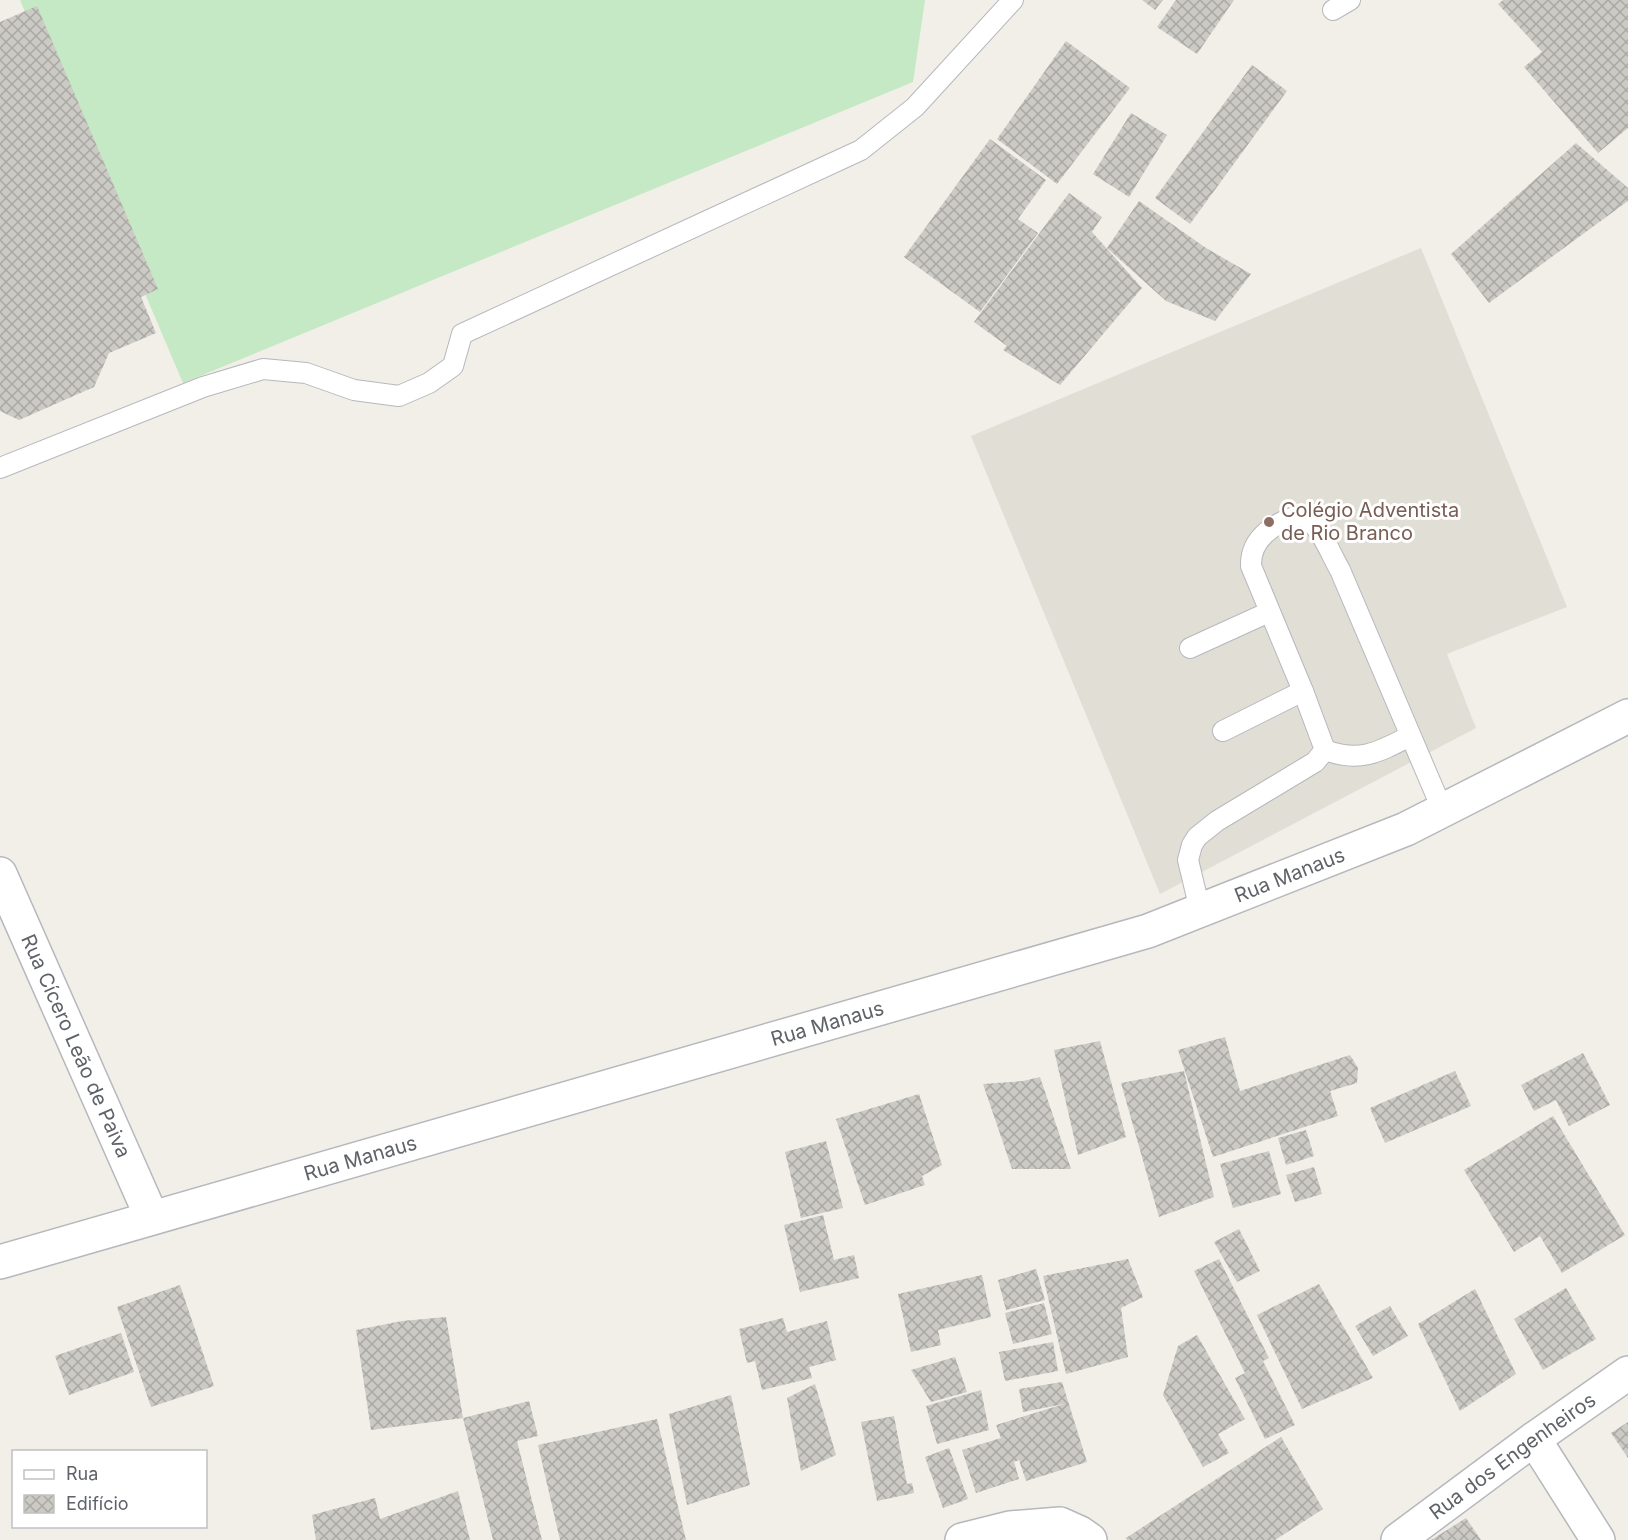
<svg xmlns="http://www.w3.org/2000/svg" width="1628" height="1540" viewBox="0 0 1628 1540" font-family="Inter,sans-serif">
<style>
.education{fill:#e1ded6}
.pitch{fill:#c5e8c5}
.building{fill:url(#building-cross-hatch)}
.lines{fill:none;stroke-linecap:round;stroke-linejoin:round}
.service-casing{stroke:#b5b8bc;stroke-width:22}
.minor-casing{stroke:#b5b8bc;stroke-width:36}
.service{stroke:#fff;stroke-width:20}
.minor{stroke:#fff;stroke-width:33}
.education-dot{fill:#8d6e63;stroke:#fff;stroke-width:2}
.labels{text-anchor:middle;stroke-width:6;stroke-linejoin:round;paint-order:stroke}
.education-label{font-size:20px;fill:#785e54;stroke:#fff;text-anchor:start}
.street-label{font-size:20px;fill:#5f6368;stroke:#fff}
</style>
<defs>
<pattern id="building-cross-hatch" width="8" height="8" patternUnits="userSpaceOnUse" patternTransform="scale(1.5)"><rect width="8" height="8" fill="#cccac5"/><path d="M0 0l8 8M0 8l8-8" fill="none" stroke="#a9a8a4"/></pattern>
</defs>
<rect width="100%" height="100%" fill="#f1efe8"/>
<polygon class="education" points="1421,248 1567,607 1447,654 1476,728 1160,894 971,436"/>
<polygon class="pitch" points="20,0 925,0 913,82 183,383"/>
<g class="building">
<polygon points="1142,0 1163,0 1155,10"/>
<polygon points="1176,0 1234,0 1197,54 1157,27"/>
<polygon points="1503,0 1628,0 1628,128 1598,153 1524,67 1542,52 1498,4"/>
<polygon points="37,6 158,289 141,297 156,333 109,353 94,387 19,420 0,411 0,22"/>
<polygon points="1066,41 1130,88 1057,184 997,139"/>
<polygon points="1252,65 1287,91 1190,224 1155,198"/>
<polygon points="1131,113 1167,135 1129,197 1093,174"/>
<polygon points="990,139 1046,180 1018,219 1038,233 980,312 904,257"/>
<polygon points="1576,143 1628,188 1628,201 1489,303 1451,254"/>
<polygon points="1069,193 1102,217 1092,232 1142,288 1060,385 1003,350 1007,346 974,322"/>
<polygon points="1139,201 1206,248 1251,274 1215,321 1166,301 1107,248"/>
<polygon points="1225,1037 1240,1091 1350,1055 1358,1068 1357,1083 1330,1091 1338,1116 1213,1157 1178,1050"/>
<polygon points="1100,1041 1126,1137 1078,1155 1054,1050"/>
<polygon points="1583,1053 1610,1105 1569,1126 1556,1100 1534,1111 1521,1085"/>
<polygon points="1184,1071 1214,1197 1159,1217 1121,1083"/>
<polygon points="1455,1071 1471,1106 1385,1143 1370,1108"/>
<polygon points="1040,1077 1071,1169 1012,1169 983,1084 1023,1081"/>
<polygon points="919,1094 942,1165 922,1176 925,1185 865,1205 836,1119"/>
<polygon points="1553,1116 1625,1235 1562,1273 1540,1236 1514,1252 1464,1170"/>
<polygon points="1306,1130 1314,1156 1286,1165 1278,1138"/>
<polygon points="826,1141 843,1208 801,1218 785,1152"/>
<polygon points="1269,1151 1281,1194 1233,1208 1220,1164"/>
<polygon points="1314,1167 1322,1194 1295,1202 1286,1175"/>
<polygon points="823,1215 834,1260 854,1255 859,1278 800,1292 784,1225"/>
<polygon points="1239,1229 1260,1271 1237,1282 1214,1242"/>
<polygon points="1128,1259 1143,1297 1121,1308 1128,1357 1066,1374 1043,1276"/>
<polygon points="1219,1259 1269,1358 1263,1361 1295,1425 1265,1439 1235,1378 1245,1373 1194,1271"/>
<polygon points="1036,1269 1045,1300 1006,1310 998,1280"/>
<polygon points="982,1275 991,1317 938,1330 941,1345 911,1352 898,1294"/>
<polygon points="1319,1284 1373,1378 1302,1409 1257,1315"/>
<polygon points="180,1285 214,1386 151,1407 117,1307"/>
<polygon points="1566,1288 1596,1339 1543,1370 1514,1319"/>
<polygon points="1475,1289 1516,1374 1460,1411 1418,1324"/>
<polygon points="1044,1303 1052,1334 1013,1344 1005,1313"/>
<polygon points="1390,1306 1408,1336 1373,1356 1355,1326"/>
<polygon points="446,1317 463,1418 529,1401 538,1436 517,1441 542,1540 493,1540 463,1418 371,1430 356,1330 402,1321"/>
<polygon points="783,1318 787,1332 827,1321 836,1360 809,1367 812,1378 762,1390 755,1361 747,1363 739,1329"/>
<polygon points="121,1333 134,1372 69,1395 55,1356"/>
<polygon points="1197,1335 1245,1419 1218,1434 1229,1453 1203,1467 1163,1395 1178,1346"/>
<polygon points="1053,1342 1058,1371 1005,1381 999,1352"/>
<polygon points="955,1357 967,1392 931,1402 911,1370"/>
<polygon points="1062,1382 1087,1462 1026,1481 1019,1460 1014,1462 1019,1479 976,1493 962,1450 1001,1438 996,1425 1064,1404 1023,1412 1019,1389"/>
<polygon points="815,1384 836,1455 801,1471 787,1398"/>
<polygon points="981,1390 989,1430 937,1444 926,1406"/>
<polygon points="731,1395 750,1485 687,1505 669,1414"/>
<polygon points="894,1416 907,1484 912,1483 914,1493 877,1501 861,1422"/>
<polygon points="657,1419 686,1540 560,1540 538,1445"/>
<polygon points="1628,1422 1628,1458 1611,1433"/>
<polygon points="1281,1437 1323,1509 1275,1540 1127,1540 1126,1538"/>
<polygon points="949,1448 968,1499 943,1508 925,1457"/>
<polygon points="458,1491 470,1540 316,1540 312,1515 375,1498 380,1519"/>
<polygon points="1466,1518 1481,1540 1431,1540"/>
</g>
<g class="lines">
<g class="service-casing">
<g id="service">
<polyline points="1333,10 1350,0"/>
<polyline points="0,468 203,387 263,369 306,373 354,390 399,396 429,383 453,366 462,334 861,150 915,107 1013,0"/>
<polyline points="1190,648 1269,612"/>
<polyline points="1223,731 1303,691"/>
<path d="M1325,750c35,13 54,2 85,-14"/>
<path d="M1200,910l-12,-50 4,-15 5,-8 20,-16 98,-59 10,-12 -22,-59 -52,-125c-1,-29 26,-45 51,-51 19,11 27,36 38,55l102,239"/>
</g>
</g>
<g class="minor-casing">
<g id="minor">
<path id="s1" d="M0,874l152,344"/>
<path id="s2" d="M0,1262l1148,-331 258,-102 222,-113"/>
<polyline points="1534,1439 1598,1540"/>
<polyline points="962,1540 1010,1528 1060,1524 1080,1533 1090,1540"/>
<path id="s3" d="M1398,1540l136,-101 94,-66"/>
</g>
</g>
<use href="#service" class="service"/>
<use href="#minor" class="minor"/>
</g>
<circle class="education-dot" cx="1269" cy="522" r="6"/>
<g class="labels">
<g class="education-label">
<text x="1281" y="517">Colégio Adventista<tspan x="1281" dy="23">de Rio Branco</tspan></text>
</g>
<g class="street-label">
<text dy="7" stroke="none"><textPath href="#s2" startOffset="1347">Rua Manaus</textPath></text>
<text dy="7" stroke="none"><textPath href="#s2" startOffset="861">Rua Manaus</textPath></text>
<text dy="7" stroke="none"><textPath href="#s1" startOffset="188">Rua Cícero Leão de Paiva</textPath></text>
<text dy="7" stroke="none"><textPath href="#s2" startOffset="375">Rua Manaus</textPath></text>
<text dy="7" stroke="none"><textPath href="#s3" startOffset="142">Rua dos Engenheiros</textPath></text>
</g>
</g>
<rect x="12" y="1450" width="195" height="78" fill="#ffffff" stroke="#bfc1c3" stroke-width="1.5"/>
<rect x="24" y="1470" width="30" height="9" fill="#ffffff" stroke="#bfc1c3" stroke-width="1.5"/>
<text x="66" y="1480" font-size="18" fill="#5f6368">Rua</text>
<rect x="24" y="1495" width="30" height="18" fill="url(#building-cross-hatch)" stroke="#bfc1c3" stroke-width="1.5"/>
<text x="66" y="1510" font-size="18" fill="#5f6368">Edifício</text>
</svg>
